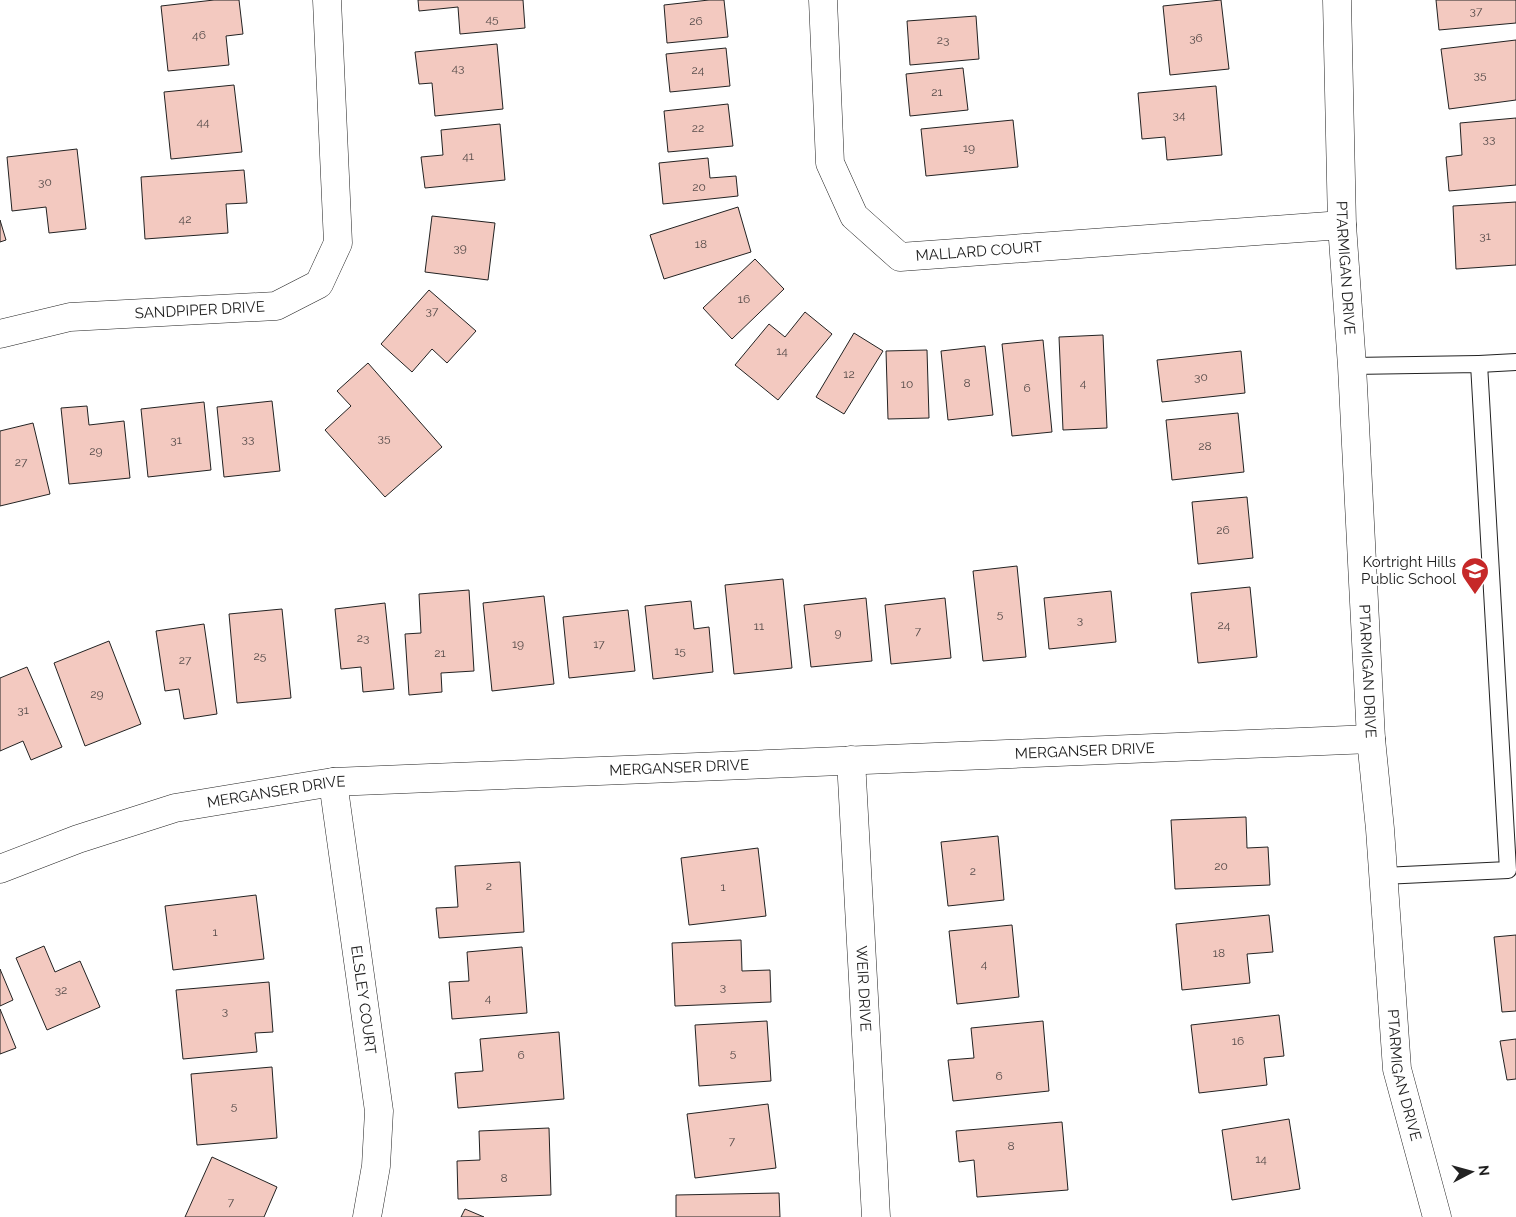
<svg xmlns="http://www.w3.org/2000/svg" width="1516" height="1217" viewBox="0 0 1516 1217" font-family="Raleway,sans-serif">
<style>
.building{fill:#f3c9c0;stroke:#222}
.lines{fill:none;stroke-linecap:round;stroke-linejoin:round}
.service-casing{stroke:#222;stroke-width:18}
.minor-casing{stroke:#222;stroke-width:29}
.tertiary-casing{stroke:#222;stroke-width:29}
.service{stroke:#fff;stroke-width:16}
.minor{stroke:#fff;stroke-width:28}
.tertiary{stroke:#fff;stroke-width:28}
.labels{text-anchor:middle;stroke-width:4;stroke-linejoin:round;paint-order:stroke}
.number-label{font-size:12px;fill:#564c4a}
.street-label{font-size:15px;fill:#222;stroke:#fff}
.poi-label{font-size:15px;fill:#222;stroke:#fff;text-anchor:end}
</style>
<rect width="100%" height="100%" fill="#fff"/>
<g class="building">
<polygon points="214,0 239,0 243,34 226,36 229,65 168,71 161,6"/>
<polygon points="418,0 523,0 525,28 460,34 458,7 419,11"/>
<polygon points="709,0 724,0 728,37 667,43 664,5"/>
<polygon points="1221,0 1229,69 1170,75 1163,6"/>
<polygon points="1436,0 1516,0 1516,23 1439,30"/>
<polygon points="976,16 979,59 910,65 907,21"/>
<polygon points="1516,40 1516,100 1449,109 1441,49"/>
<polygon points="497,44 503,109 435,116 432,83 419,84 415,52"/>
<polygon points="726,48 730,86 670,92 666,54"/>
<polygon points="963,68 968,110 910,116 906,74"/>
<polygon points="234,85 242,152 171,159 164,92"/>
<polygon points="1216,86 1222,155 1167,160 1165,137 1142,139 1138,93"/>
<polygon points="728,104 733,146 668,152 664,111"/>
<polygon points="1516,118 1516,185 1449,191 1446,157 1462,155 1460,123"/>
<polygon points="1013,120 1018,167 926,176 921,129"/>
<polygon points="500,124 505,180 425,188 421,157 443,155 441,130"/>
<polygon points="77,149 86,229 49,233 46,207 12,211 7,157"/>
<polygon points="708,158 710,178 736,176 738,196 663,204 659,163"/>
<polygon points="244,170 247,203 226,204 228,233 145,239 141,177"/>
<polygon points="1516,202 1516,265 1456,269 1453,206"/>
<polygon points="738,207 751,252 664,279 650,235"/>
<polygon points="432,216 495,223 488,280 425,272"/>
<polygon points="0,220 6,240 0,242"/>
<polygon points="755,259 784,289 732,339 703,308"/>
<polygon points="429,290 476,331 447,363 432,349 412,372 381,344"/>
<polygon points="805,312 832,334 778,400 735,365 769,324 785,337"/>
<polygon points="854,333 883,351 844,414 816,397"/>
<polygon points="1103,335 1107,428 1063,430 1059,337"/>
<polygon points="1043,340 1052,432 1012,436 1002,344"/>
<polygon points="985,346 993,415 948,420 941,351"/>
<polygon points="927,350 929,418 888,419 886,351"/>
<polygon points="1241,351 1245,393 1162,402 1157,360"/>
<polygon points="368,363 442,447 385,497 325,430 351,406 337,391"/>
<polygon points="272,401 280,471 224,477 217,407"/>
<polygon points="204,402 211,470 148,477 141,409"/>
<polygon points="87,406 89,425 124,421 130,478 69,484 61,408"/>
<polygon points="1238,413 1244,472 1172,480 1166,420"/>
<polygon points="33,423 50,494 0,506 0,431"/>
<polygon points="1247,497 1253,558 1198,564 1192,502"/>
<polygon points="1017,566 1026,657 983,661 973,571"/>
<polygon points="783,579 792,668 734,674 725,585"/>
<polygon points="1250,587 1257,657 1198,663 1191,593"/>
<polygon points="469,590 474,671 441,673 442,692 409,695 405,634 421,633 419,594"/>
<polygon points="1111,591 1116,642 1049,649 1044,598"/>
<polygon points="544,596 554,684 492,691 483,603"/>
<polygon points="866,598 872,661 811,667 804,605"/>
<polygon points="945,598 951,658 891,664 885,605"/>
<polygon points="691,601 694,629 709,627 713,672 653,679 645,606"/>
<polygon points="385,603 394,689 363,692 361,667 341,669 335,609"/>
<polygon points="282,609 291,698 237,703 229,614"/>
<polygon points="628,610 635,671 569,678 563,617"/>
<polygon points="204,624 217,714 184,719 179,689 165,691 156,631"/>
<polygon points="109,641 141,724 85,746 54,663"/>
<polygon points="27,667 62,747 31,760 23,741 0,751 0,678"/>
<polygon points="1246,817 1247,848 1268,847 1270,885 1175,889 1171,820"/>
<polygon points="998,836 1004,900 948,906 941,842"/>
<polygon points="758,848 766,916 689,925 681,858"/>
<polygon points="520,862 524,932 439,938 436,908 458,907 455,866"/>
<polygon points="256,895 264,959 173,970 165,906"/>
<polygon points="1269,915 1273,952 1247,954 1250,983 1182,990 1176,924"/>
<polygon points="1012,925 1019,997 957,1004 949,931"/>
<polygon points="1516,935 1516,1011 1502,1012 1494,937"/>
<polygon points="741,940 742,971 770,970 771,1002 675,1006 672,943"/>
<polygon points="44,946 55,972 80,961 100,1007 47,1030 16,958"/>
<polygon points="522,947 527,1013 452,1019 449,982 469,981 467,952"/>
<polygon points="0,969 13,1000 0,1006"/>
<polygon points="269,982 273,1032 255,1033 257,1052 183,1059 176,990"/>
<polygon points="0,1009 16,1048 0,1054"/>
<polygon points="1279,1015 1284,1056 1264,1058 1267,1085 1199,1093 1191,1025"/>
<polygon points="767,1021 771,1081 699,1086 695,1025"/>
<polygon points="1043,1021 1049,1091 953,1101 948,1060 974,1058 971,1028"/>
<polygon points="559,1032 564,1099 458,1108 455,1073 483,1071 480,1039"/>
<polygon points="1516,1039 1516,1079 1507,1080 1500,1041"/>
<polygon points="272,1067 277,1138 197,1145 191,1074"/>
<polygon points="768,1104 776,1168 695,1178 687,1114"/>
<polygon points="1289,1119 1300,1189 1232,1200 1222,1130"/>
<polygon points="1062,1122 1068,1190 977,1197 974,1160 959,1162 956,1131"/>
<polygon points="549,1128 551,1195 458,1199 457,1161 480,1160 479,1131"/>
<polygon points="212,1157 277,1187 264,1217 185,1217"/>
<polygon points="779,1193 780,1217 676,1217 676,1195"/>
<polygon points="465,1209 484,1217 461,1217"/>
</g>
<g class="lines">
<g class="service-casing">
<g id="service">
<polyline points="1479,364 1516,362"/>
<polyline points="1352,366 1479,364 1508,870 1383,876"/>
</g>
</g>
<g class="minor-casing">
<g id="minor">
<path id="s1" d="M823,0l7,163 24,53 46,41 442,-32"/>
<path id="s2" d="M0,334l70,-17 206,-11 43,-22 19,-41 -11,-243"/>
<path id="s3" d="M851,760l25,457"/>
<path id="s4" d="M333,782l46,329 -3,55 -9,51"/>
<path id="s5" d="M0,869l78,-30 97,-31 158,-26 1038,-43"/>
</g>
</g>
<g class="tertiary-casing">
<g id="tertiary">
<path id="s6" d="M1337,0l5,225 10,141 19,373 9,90 17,240 40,148"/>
</g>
</g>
<use href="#service" class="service"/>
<use href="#minor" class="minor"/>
<use href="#tertiary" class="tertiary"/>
</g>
<defs>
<g id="school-pin" transform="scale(1.4375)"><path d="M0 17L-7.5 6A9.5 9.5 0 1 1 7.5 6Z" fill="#c62828" stroke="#fff"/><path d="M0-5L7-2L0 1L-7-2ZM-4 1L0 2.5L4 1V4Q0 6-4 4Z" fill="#fff"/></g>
</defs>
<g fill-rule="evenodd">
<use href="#school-pin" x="1475" y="571"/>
</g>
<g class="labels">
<g class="number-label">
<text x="1476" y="15">37</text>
<text x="492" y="23">45</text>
<text x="696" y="25">26</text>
<text x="199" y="39">46</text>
<text x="1196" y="42">36</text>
<text x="943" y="44">23</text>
<text x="458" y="72">43</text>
<text x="698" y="74">24</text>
<text x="1480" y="79">35</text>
<text x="937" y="96">21</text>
<text x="1179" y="119">34</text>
<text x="203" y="126">44</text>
<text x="698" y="132">22</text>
<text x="1489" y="143">33</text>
<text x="969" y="152">19</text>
<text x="468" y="160">41</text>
<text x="45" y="186">30</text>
<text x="699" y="191">20</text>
<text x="185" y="223">42</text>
<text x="1485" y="240">31</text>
<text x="701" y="248">18</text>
<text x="460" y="252">39</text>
<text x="744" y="303">16</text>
<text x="432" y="315">37</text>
<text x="782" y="355">14</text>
<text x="849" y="378">12</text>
<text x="1201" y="381">30</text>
<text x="967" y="387">8</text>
<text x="1083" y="387">4</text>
<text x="907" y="388">10</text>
<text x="1027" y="392">6</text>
<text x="384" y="442">35</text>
<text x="248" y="443">33</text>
<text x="176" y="444">31</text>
<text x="1205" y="450">28</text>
<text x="96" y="455">29</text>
<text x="21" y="466">27</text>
<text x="1223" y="534">26</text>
<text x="1000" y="618">5</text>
<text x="1080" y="624">3</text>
<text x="1224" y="629">24</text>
<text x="759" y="630">11</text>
<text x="918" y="635">7</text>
<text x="838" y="637">9</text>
<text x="363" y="642">23</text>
<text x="518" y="648">19</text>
<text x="599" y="648">17</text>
<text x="680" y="655">15</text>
<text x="440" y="657">21</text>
<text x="260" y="660">25</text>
<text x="185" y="664">27</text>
<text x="97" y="698">29</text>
<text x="23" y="714">31</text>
<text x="1221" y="870">20</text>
<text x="973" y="875">2</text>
<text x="489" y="890">2</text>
<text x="723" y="891">1</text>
<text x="215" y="936">1</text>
<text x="1219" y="957">18</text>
<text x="984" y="968">4</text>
<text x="723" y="991">3</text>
<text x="61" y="994">32</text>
<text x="488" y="1002">4</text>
<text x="225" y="1015">3</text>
<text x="1238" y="1045">16</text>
<text x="733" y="1057">5</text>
<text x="521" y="1059">6</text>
<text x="999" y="1080">6</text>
<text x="234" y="1110">5</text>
<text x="732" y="1145">7</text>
<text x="1011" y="1150">8</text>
<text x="1261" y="1163">14</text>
<text x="504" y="1182">8</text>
<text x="231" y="1206">7</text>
</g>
<g class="street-label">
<text dy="5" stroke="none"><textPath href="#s1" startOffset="362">MALLARD COURT</textPath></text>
<text dy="5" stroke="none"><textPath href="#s6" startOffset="268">PTARMIGAN DRIVE</textPath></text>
<text dy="5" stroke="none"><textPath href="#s2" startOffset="202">SANDPIPER DRIVE</textPath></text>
<text dy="5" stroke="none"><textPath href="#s6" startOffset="672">PTARMIGAN DRIVE</textPath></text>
<text dy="5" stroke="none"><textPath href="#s5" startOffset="1098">MERGANSER DRIVE</textPath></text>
<text dy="5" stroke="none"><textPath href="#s5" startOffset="692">MERGANSER DRIVE</textPath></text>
<text dy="5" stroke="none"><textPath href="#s5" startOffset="288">MERGANSER DRIVE</textPath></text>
<text dy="5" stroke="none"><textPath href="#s3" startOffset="229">WEIR DRIVE</textPath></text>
<text dy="5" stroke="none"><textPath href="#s4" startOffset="220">ELSLEY COURT</textPath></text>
<text dy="5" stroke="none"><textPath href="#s6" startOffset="1078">PTARMIGAN DRIVE</textPath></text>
</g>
<g class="poi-label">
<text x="1456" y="567">Kortright Hills<tspan x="1456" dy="17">Public School</tspan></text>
</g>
</g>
<g transform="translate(1471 1172) rotate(84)" stroke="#ffffff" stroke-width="4" paint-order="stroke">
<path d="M0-4L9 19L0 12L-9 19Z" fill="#222222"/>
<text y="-8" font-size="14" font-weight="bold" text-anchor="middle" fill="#222222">N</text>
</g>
</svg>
